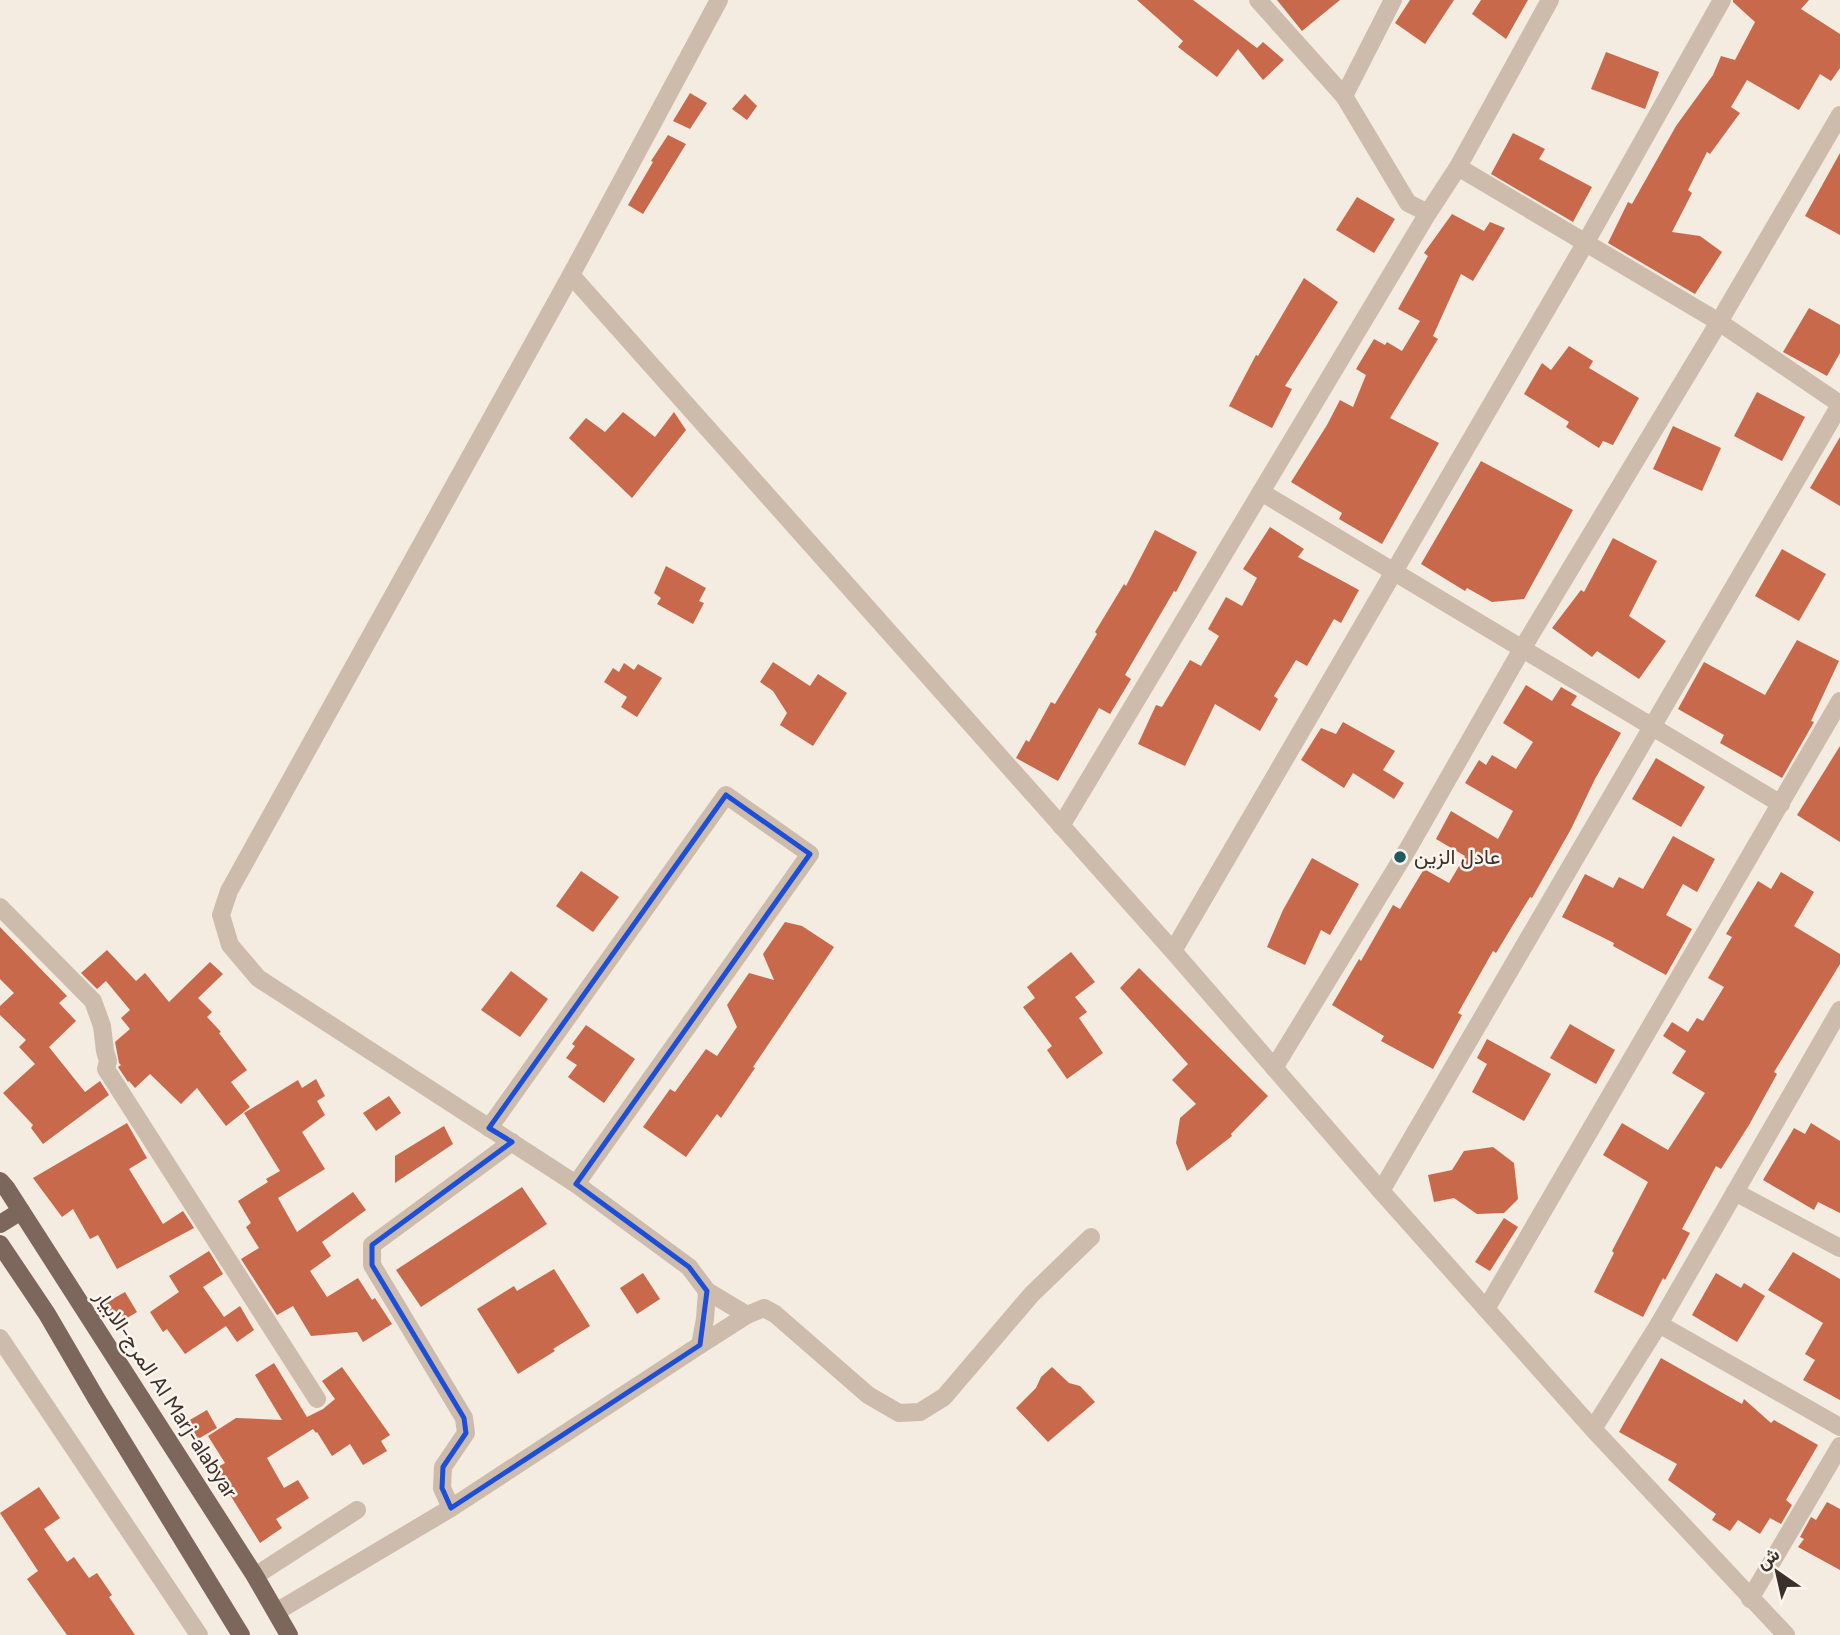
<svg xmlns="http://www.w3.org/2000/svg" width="1840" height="1635" viewBox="0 0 1840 1635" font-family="Figtree,Vazirmatn,sans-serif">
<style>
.building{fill:#c8694b}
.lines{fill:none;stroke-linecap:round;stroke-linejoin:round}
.street{stroke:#cdbbac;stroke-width:18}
.primary{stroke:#7d675c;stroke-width:18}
.marked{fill:none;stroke:#1d4ed8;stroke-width:5;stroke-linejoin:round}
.poi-dot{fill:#1f5a5e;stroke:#fbf5ee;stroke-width:2.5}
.labels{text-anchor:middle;stroke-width:5;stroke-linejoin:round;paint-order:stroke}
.poi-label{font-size:21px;fill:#3b302b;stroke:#fbf5ee;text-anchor:start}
.street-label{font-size:21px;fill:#3b302b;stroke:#fbf5ee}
</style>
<rect width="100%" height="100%" fill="#f4ebe1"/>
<g class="building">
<polygon points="1137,0 1193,0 1257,48 1263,42 1284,60 1263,80 1238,49 1217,77 1178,47 1183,41"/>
<polygon points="1277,0 1340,0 1302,31"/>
<polygon points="1410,0 1454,0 1425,44 1395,23"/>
<polygon points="1481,0 1528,0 1506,39 1472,14"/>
<polygon points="1733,0 1809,0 1801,9 1840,34 1840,68 1831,81 1820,74 1799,110 1747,80 1731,107 1740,113 1710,154 1707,152 1688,190 1692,193 1672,232 1700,236 1722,252 1695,294 1608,243 1628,202 1632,204 1676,126 1713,75 1721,56 1735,60 1755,22 1733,2"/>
<polygon points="1606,52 1659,72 1645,109 1591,89"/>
<polygon points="690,93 707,103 690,129 673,121"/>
<polygon points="745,94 757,106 747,120 732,109"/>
<polygon points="1513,133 1545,149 1539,159 1592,187 1573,222 1491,174"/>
<polygon points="668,135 686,144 643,214 628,205 653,162 651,161"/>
<polygon points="1840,153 1840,235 1805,216"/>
<polygon points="1357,197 1395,219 1374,253 1336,230"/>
<polygon points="1452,214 1484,231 1490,222 1505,228 1473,281 1461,274 1433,336 1438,339 1390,418 1439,443 1382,544 1339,519 1342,513 1291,482 1327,425 1340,400 1353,407 1366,375 1356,369 1374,339 1385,345 1387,342 1402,351 1420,321 1398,309 1428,256 1424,253"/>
<polygon points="1304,278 1338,302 1285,386 1292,389 1272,428 1229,406 1256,355 1258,356"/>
<polygon points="1809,308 1840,325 1840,353 1827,376 1783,352"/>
<polygon points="1569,346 1593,361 1589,368 1639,398 1613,445 1603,441 1599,448 1566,427 1569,422 1524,394 1542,363 1551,370"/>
<polygon points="1757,392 1805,417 1782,461 1734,436"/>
<polygon points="623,412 655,437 674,412 686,430 632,498 569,438 586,418 605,432"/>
<polygon points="1673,426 1721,448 1702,491 1653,469"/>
<polygon points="1840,437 1840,506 1810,488"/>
<polygon points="1481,461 1573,510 1524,599 1492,602 1467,588 1465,591 1421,564"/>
<polygon points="1270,527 1304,549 1298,557 1359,590 1341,623 1334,619 1307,666 1296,660 1274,696 1278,699 1260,731 1215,704 1185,766 1138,744 1156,705 1162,707 1190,660 1201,666 1219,636 1208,629 1226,597 1242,606 1257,578 1243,569"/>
<polygon points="1155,530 1197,552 1176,592 1174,591 1125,675 1131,679 1110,714 1099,708 1058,781 1016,758 1026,740 1029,742 1051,702 1055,704 1097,634 1095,632 1124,584 1126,586"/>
<polygon points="1613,538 1657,561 1629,616 1666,641 1639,679 1597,651 1592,657 1552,628 1581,590 1584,592"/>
<polygon points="1782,549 1826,574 1799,621 1755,596"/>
<polygon points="666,566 706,588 699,601 704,603 693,624 657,604 661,598 654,593"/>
<polygon points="1797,640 1839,661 1811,721 1814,722 1782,778 1720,743 1724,735 1678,709 1704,662 1765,695"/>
<polygon points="773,662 810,686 818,674 847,693 813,746 780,725 787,713 773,691 760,682"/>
<polygon points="624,663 634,670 638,664 662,678 637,717 621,707 627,697 604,682 613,668 619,672"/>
<polygon points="1526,685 1552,701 1561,687 1577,696 1571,705 1621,733 1595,779 1571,829 1532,898 1530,897 1496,953 1493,951 1458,1013 1462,1015 1433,1069 1381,1041 1384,1036 1332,1005 1359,959 1361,961 1393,905 1400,909 1424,869 1449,883 1465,856 1436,839 1451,811 1498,839 1513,811 1465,783 1479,760 1486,765 1492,755 1516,769 1533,742 1503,723"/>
<polygon points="1343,722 1395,751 1383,770 1404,783 1394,799 1353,773 1344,788 1301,760 1321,728 1336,734"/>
<polygon points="1840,746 1840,842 1797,815"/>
<polygon points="1656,758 1705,787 1681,827 1632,799"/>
<polygon points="1673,836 1715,859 1697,892 1683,884 1666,915 1692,929 1666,975 1613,946 1614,943 1562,917 1585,874 1613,888 1619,877 1643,889"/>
<polygon points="1312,858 1359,884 1330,935 1321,930 1305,965 1267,947 1283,910"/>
<polygon points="581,871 619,897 593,932 556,906"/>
<polygon points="1781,872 1814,892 1794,926 1840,954 1840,964 1774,1072 1777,1074 1749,1125 1721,1169 1716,1166 1682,1229 1690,1233 1665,1280 1663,1278 1643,1317 1594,1292 1614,1253 1612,1251 1648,1182 1603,1155 1622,1123 1668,1150 1705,1093 1672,1073 1686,1051 1663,1036 1672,1022 1688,1032 1697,1018 1703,1021 1724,987 1708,978 1732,937 1726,934 1758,881 1771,889"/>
<polygon points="785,922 802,926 834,947 753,1067 755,1068 721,1118 717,1114 686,1157 643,1127 670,1089 675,1092 706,1049 717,1056 737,1027 727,1005 749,973 774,980 763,954"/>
<polygon points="0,927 67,996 59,1003 76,1021 49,1047 85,1092 100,1081 109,1095 43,1144 31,1128 33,1125 3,1093 35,1064 19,1047 26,1040 0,1015 0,1006 14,993 0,979"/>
<polygon points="107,950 136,981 145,973 169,1002 210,962 223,974 198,998 212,1012 207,1017 221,1032 219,1033 247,1070 231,1082 250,1107 226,1126 197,1088 181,1104 150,1074 135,1088 129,1081 128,1082 118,1067 121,1065 119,1063 115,1042 130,1029 121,1018 130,1010 106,981 97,989 81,973"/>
<polygon points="1071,952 1095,982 1075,997 1087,1012 1079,1018 1103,1053 1067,1079 1047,1050 1052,1046 1023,1007 1035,998 1027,987"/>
<polygon points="1139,968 1268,1096 1231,1134 1232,1136 1187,1171 1176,1143 1180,1118 1196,1104 1172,1080 1188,1064 1120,988"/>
<polygon points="511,971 548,999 520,1037 481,1010"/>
<polygon points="1570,1024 1615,1050 1596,1084 1550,1058"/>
<polygon points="586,1025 635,1059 604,1103 568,1077 577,1065 566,1058 575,1046 572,1044"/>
<polygon points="1487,1039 1551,1074 1524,1121 1472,1092 1487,1064 1477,1058"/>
<polygon points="316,1079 325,1096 317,1101 325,1115 302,1132 325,1169 278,1198 297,1232 353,1192 366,1210 322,1242 331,1256 310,1271 327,1297 358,1278 372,1300 375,1298 392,1324 363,1342 357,1332 311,1336 293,1306 277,1315 241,1259 259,1248 246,1227 251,1223 238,1201 268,1182 266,1179 280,1171 244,1113 298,1080 302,1088"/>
<polygon points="389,1096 401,1113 376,1131 363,1113"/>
<polygon points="127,1123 147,1158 129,1169 163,1224 183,1211 194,1228 117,1269 98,1235 90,1239 73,1209 62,1217 33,1178"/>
<polygon points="1811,1123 1840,1141 1840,1213 1818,1202 1814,1210 1763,1180 1794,1128 1805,1134"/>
<polygon points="444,1126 453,1144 395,1183 395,1156"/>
<polygon points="1493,1147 1514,1163 1518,1199 1504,1213 1477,1214 1454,1198 1434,1202 1428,1175 1452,1170 1464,1151"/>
<polygon points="522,1187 547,1224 421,1307 396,1270"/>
<polygon points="1504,1218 1518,1227 1490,1271 1475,1262"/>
<polygon points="209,1251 223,1274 203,1287 224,1317 240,1306 254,1330 237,1342 226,1326 185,1354 167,1329 163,1332 150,1312 179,1292 169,1276"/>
<polygon points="1793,1252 1840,1279 1840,1400 1803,1380 1815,1360 1805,1354 1823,1323 1768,1290"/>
<polygon points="554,1269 590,1326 553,1349 555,1351 518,1374 477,1309 514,1286 517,1291"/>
<polygon points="643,1273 660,1299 637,1314 620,1288"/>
<polygon points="1716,1273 1741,1288 1744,1283 1765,1296 1737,1342 1692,1315"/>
<polygon points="125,1292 137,1312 114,1326 102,1305"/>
<polygon points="1661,1358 1742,1404 1744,1399 1771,1423 1774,1420 1818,1445 1786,1500 1792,1505 1781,1524 1770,1518 1760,1534 1738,1520 1730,1531 1712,1520 1716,1514 1668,1480 1677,1464 1619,1432"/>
<polygon points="274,1363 307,1417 323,1409 335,1399 322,1381 342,1367 390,1435 381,1441 387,1451 363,1465 350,1444 332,1456 317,1432 316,1433 313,1429 267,1458 284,1488 298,1480 309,1498 276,1519 282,1528 260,1543 214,1469 225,1463 208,1436 236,1418 282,1420 255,1375"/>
<polygon points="1052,1367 1069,1383 1080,1386 1095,1402 1048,1442 1016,1408 1036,1388 1041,1377"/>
<polygon points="207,1410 217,1428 198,1439 188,1421"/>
<polygon points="39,1487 60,1518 44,1529 67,1562 74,1557 89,1578 97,1573 112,1595 109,1597 135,1635 67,1635 27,1579 38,1571 0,1513"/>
<polygon points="1827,1502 1840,1509 1840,1570 1798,1547 1804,1539 1800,1537 1811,1517 1816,1520"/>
</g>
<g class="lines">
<g class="street">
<polyline points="719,0 571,275 229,891 221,915 230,945 258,978 576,1184 689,1267 707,1291 747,1315"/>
<polyline points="1258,0 1344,96 1408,203 1428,213"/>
<polyline points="1344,96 1393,0"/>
<polyline points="1458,167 1719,322 1840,404"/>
<polyline points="571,275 1173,951 1381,1191 1593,1429 1786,1635"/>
<polyline points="1261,492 1781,804"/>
<polyline points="1061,826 1428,213 1458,167 1550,0"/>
<polyline points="0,907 93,1001 102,1026 105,1051 108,1061 106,1069 317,1399"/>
<polyline points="1173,951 1586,242 1722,0"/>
<polyline points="1274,1068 1409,847 1522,649 1719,322 1840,115"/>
<polyline points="489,1128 726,795 810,854 576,1184"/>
<polyline points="1381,1191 1840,405"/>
<polyline points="1735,1192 1840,1248"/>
<polyline points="1486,1309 1840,701"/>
<polyline points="1659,1324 1840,1427"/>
<polyline points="0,1338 199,1635"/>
<polyline points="700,1345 705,1319 707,1291"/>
<polyline points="1593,1429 1659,1324 1840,1010"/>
<polyline points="451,1508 442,1488 443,1467 466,1433 464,1418 372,1265 372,1245 512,1142"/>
<polyline points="255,1576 357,1510"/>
<polyline points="1750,1599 1840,1446"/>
<polyline points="276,1612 451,1508 700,1345 747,1315 764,1308 775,1314 868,1395 899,1413 920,1412 944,1397 1032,1294 1091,1237"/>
</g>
<g class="primary">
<polyline points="0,1181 7,1189 255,1576 289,1635"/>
<polyline points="0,1224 21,1211"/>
<polyline points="0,1244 47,1314 96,1398 241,1635"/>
</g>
</g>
<path class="marked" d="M726,795l84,59 -234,330 113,83 18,24 -7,54 -249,163 -9,-20 1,-21 23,-34 -2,-15 -92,-153v-20l140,-103 -23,-14z"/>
<circle class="poi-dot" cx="1400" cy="857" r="7"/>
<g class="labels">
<g class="poi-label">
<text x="1414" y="864">عادل الزين</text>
</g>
<g class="street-label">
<text transform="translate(166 1394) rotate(57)" y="7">المرج-الابيار Al Marj-alabyar</text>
</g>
</g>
<g transform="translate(1777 1572) rotate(326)" stroke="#fbf5ee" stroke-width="5" paint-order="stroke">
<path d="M0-5L12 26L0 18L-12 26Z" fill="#3b302b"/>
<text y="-10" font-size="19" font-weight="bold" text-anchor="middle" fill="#3b302b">ش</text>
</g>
</svg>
